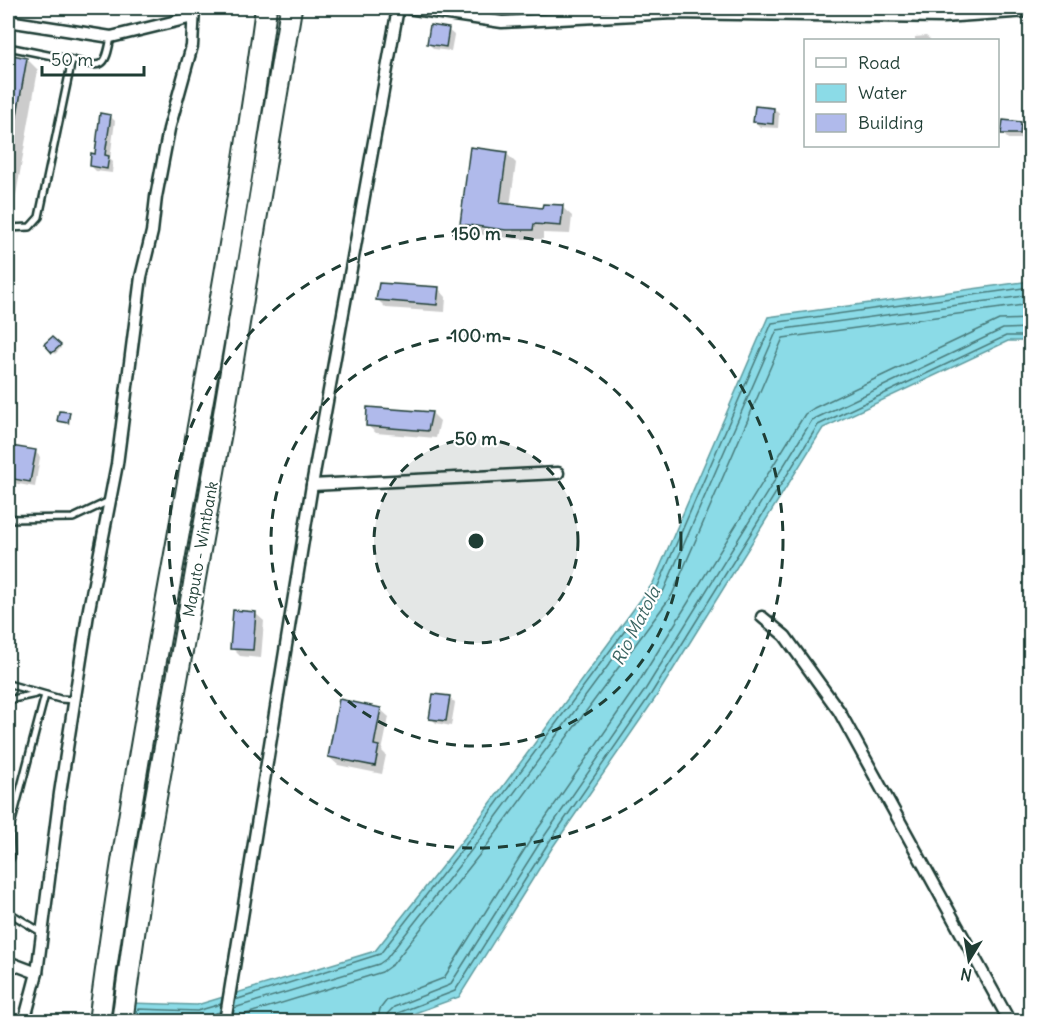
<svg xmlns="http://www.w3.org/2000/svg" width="1038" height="1029" viewBox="0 0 1038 1029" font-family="Delius,sans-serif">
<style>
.water{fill:#8bdbe7;stroke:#609c9f;stroke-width:1.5}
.shadow{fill:#0003;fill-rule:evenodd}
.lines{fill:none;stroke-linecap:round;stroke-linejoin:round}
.shore{stroke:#4a7c7c;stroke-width:1.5}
.building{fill:#b0baeb;stroke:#1f3d34;stroke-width:1.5}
.lane-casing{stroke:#1f3d34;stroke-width:10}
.street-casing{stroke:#1f3d34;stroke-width:15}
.highway-casing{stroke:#1f3d34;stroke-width:24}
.lane{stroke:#fff;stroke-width:5}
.street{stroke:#fff;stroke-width:10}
.highway{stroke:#fff;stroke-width:20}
.ring{fill:none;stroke:#1f3d34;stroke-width:3;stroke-dasharray:10 8}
.labels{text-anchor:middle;stroke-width:4.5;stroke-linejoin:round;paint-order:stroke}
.street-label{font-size:16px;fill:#1f3d34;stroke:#fff}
.water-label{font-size:18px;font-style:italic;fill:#3a6461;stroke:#fff}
.centre{fill:#1f3d34;stroke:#fff;stroke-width:3}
.ring-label{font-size:18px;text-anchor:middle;font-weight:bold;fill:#1f3d34;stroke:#fff;stroke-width:4.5;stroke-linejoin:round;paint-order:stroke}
</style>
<rect width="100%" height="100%" fill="#fff"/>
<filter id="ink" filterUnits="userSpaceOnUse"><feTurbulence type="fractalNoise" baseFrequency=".0167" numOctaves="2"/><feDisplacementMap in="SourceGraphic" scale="12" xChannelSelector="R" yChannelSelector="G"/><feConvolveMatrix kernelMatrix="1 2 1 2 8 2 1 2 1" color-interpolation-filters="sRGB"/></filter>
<g filter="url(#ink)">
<polygon class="water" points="1030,281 1030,341 1008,341 823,428 656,697 552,848 459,997 393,1021 128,1022 130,1003 197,1005 375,951 470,831 653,583 768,317"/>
<g class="shadow">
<polygon points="448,30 454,35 451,51 434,49 429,44"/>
<polygon points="926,36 931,40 915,40 915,37"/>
<polygon points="8,56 27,59 38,70 10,229 8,229"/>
<polygon points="1030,79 1030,90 1028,80"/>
<polygon points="774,109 779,114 778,128 760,127 755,122"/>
<polygon points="110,116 115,121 110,159 113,162 112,173 96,171 91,166"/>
<polygon points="1020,124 1025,129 1025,139 1008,139 1003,134"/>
<path d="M506,153l10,10 -6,43 34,4 18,-3 10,9 -2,18 -27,-1v6h-27l-45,-6 -9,-10zM470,224l43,5v3l-43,-5z"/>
<polygon points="438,288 446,297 445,312 386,308 378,300"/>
<polygon points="52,339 61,348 55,354 46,344"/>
<polygon points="432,413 440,421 436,438 376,433 367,425"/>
<polygon points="69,414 70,424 59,421"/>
<polygon points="13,448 35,451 40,457 35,487 13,483 8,478"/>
<polygon points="255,613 264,621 261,658 240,656 232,648"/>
<polygon points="449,698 455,703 451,726 436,723 431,718"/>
<polygon points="380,709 389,717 382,751 386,755 382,774 338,765 329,757"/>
</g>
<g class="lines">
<g class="shore">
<polyline points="235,1000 380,954 474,834 658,586 772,323 1030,287"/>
<polyline points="234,1008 379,964 386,959 480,839 664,590 777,330 1030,295"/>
<polyline points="233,1018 382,972 393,964 488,844 672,595 783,338 1030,304"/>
<polyline points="134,1022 138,1009 197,1011 221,1004"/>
<polyline points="142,1022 145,1017 197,1018 220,1012"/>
<polyline points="377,1022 380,1009 387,1000 444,978 533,836 637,685 805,414 814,408 999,320 1030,319"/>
<polyline points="386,1022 388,1013 394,1007 450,985 541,841 645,690 812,420 1003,329 1030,328"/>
<polyline points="394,1022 398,1013 455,991 547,845 651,694 818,425 1006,336 1030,336"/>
</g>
</g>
<g class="building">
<polygon points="430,25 449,28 446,47 427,44"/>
<polygon points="8,54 27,58 13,138 8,137"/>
<polygon points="755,106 774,108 773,124 753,122"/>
<polygon points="100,113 111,115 105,155 109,156 107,169 90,166 91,153 95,154"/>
<polygon points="1003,120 1021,122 1020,134 1001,134"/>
<polygon points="470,147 507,152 500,203 542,208 543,204 563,205 561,226 534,224 533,230 506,230 460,224"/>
<polygon points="379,283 439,287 437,305 376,300"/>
<polygon points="52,337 61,345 52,353 44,344"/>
<polygon points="367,407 432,412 428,431 366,426"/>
<polygon points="59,411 70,412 68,423 57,421"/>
<polygon points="11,446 36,450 30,482 8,478"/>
<polygon points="233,610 256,612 253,650 230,649"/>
<polygon points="433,694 450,696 446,721 429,719"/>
<polygon points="339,699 381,708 374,745 379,746 375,766 328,757"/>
</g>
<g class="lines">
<g class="lane-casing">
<g id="lane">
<polyline points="8,47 72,60"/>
<path d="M8,228l22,-1 9,-10 33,-157c31,8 33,9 39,-23"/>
<polyline points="8,519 73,518 109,501"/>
<polyline points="8,684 60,699 75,700"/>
<polyline points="8,700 36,694"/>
<polyline points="8,863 11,857 10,829 45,695"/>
<polyline points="8,912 41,932"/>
</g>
</g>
<g class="street-casing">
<g id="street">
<polyline points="407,8 502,22 673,13 943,17 1030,11"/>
<polyline points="8,21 111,37 193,17"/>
<polyline points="312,485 558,473"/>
<polyline points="762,617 785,636 839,711 1010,1022"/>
<polyline points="8,962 37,973 60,793 88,614 117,464 141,277 152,232 156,197 169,129 192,46 194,8"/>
<polyline points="24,1022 37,973"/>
<polyline points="225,1022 312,485 398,8"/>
</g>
</g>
<g class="highway-casing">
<g id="highway">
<path d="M99,1022c44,-340 122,-675 167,-1014"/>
<polyline points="122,1022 142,876 221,432 291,8"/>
</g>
</g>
<use href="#lane" class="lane"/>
<use href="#street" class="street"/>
<use href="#highway" class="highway"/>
</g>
</g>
<circle cx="476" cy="541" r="102" fill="#1f3d34" fill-opacity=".12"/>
<g class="ring">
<circle cx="476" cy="541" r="102"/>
<circle cx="476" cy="541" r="205"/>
<circle cx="476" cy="541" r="307"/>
</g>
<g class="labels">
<g class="street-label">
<text transform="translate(200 549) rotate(-80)" y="6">Maputo - Wintbank</text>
</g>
<g class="water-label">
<text transform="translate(636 626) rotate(-63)" y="6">Rio Matola</text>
</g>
</g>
<circle cx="476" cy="541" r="9" class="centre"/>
<g class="ring-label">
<text x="476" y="240">150 m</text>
<text x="476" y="342">100 m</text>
<text x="476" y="445">50 m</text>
</g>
<rect width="1038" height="1029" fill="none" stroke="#fff" stroke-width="30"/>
<rect x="15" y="15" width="1008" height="999" fill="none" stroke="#1f3d34" stroke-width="2" filter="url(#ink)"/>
<rect x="804" y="39" width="195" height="108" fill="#ffffff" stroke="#a5b1ae" stroke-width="1.5"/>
<rect x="816" y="58" width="30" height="9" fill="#ffffff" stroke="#a5b1ae" stroke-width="1.5"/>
<text x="858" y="69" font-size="18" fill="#1f3d34">Road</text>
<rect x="816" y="84" width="30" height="18" fill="#8bdbe7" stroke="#a5b1ae" stroke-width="1.5"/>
<text x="858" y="99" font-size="18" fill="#1f3d34">Water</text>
<rect x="816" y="114" width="30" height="18" fill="#b0baeb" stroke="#a5b1ae" stroke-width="1.5"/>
<text x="858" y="129" font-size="18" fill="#1f3d34">Building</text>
<g transform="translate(969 960) rotate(191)" stroke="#ffffff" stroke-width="4.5" paint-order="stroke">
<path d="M0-4.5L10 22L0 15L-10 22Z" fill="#1f3d34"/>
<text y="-9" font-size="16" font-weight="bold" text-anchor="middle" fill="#1f3d34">N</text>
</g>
<path d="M42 66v9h102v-9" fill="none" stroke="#1f3d34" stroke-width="3"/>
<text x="51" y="66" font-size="18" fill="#1f3d34" stroke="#ffffff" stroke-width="4.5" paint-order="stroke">50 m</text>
</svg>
